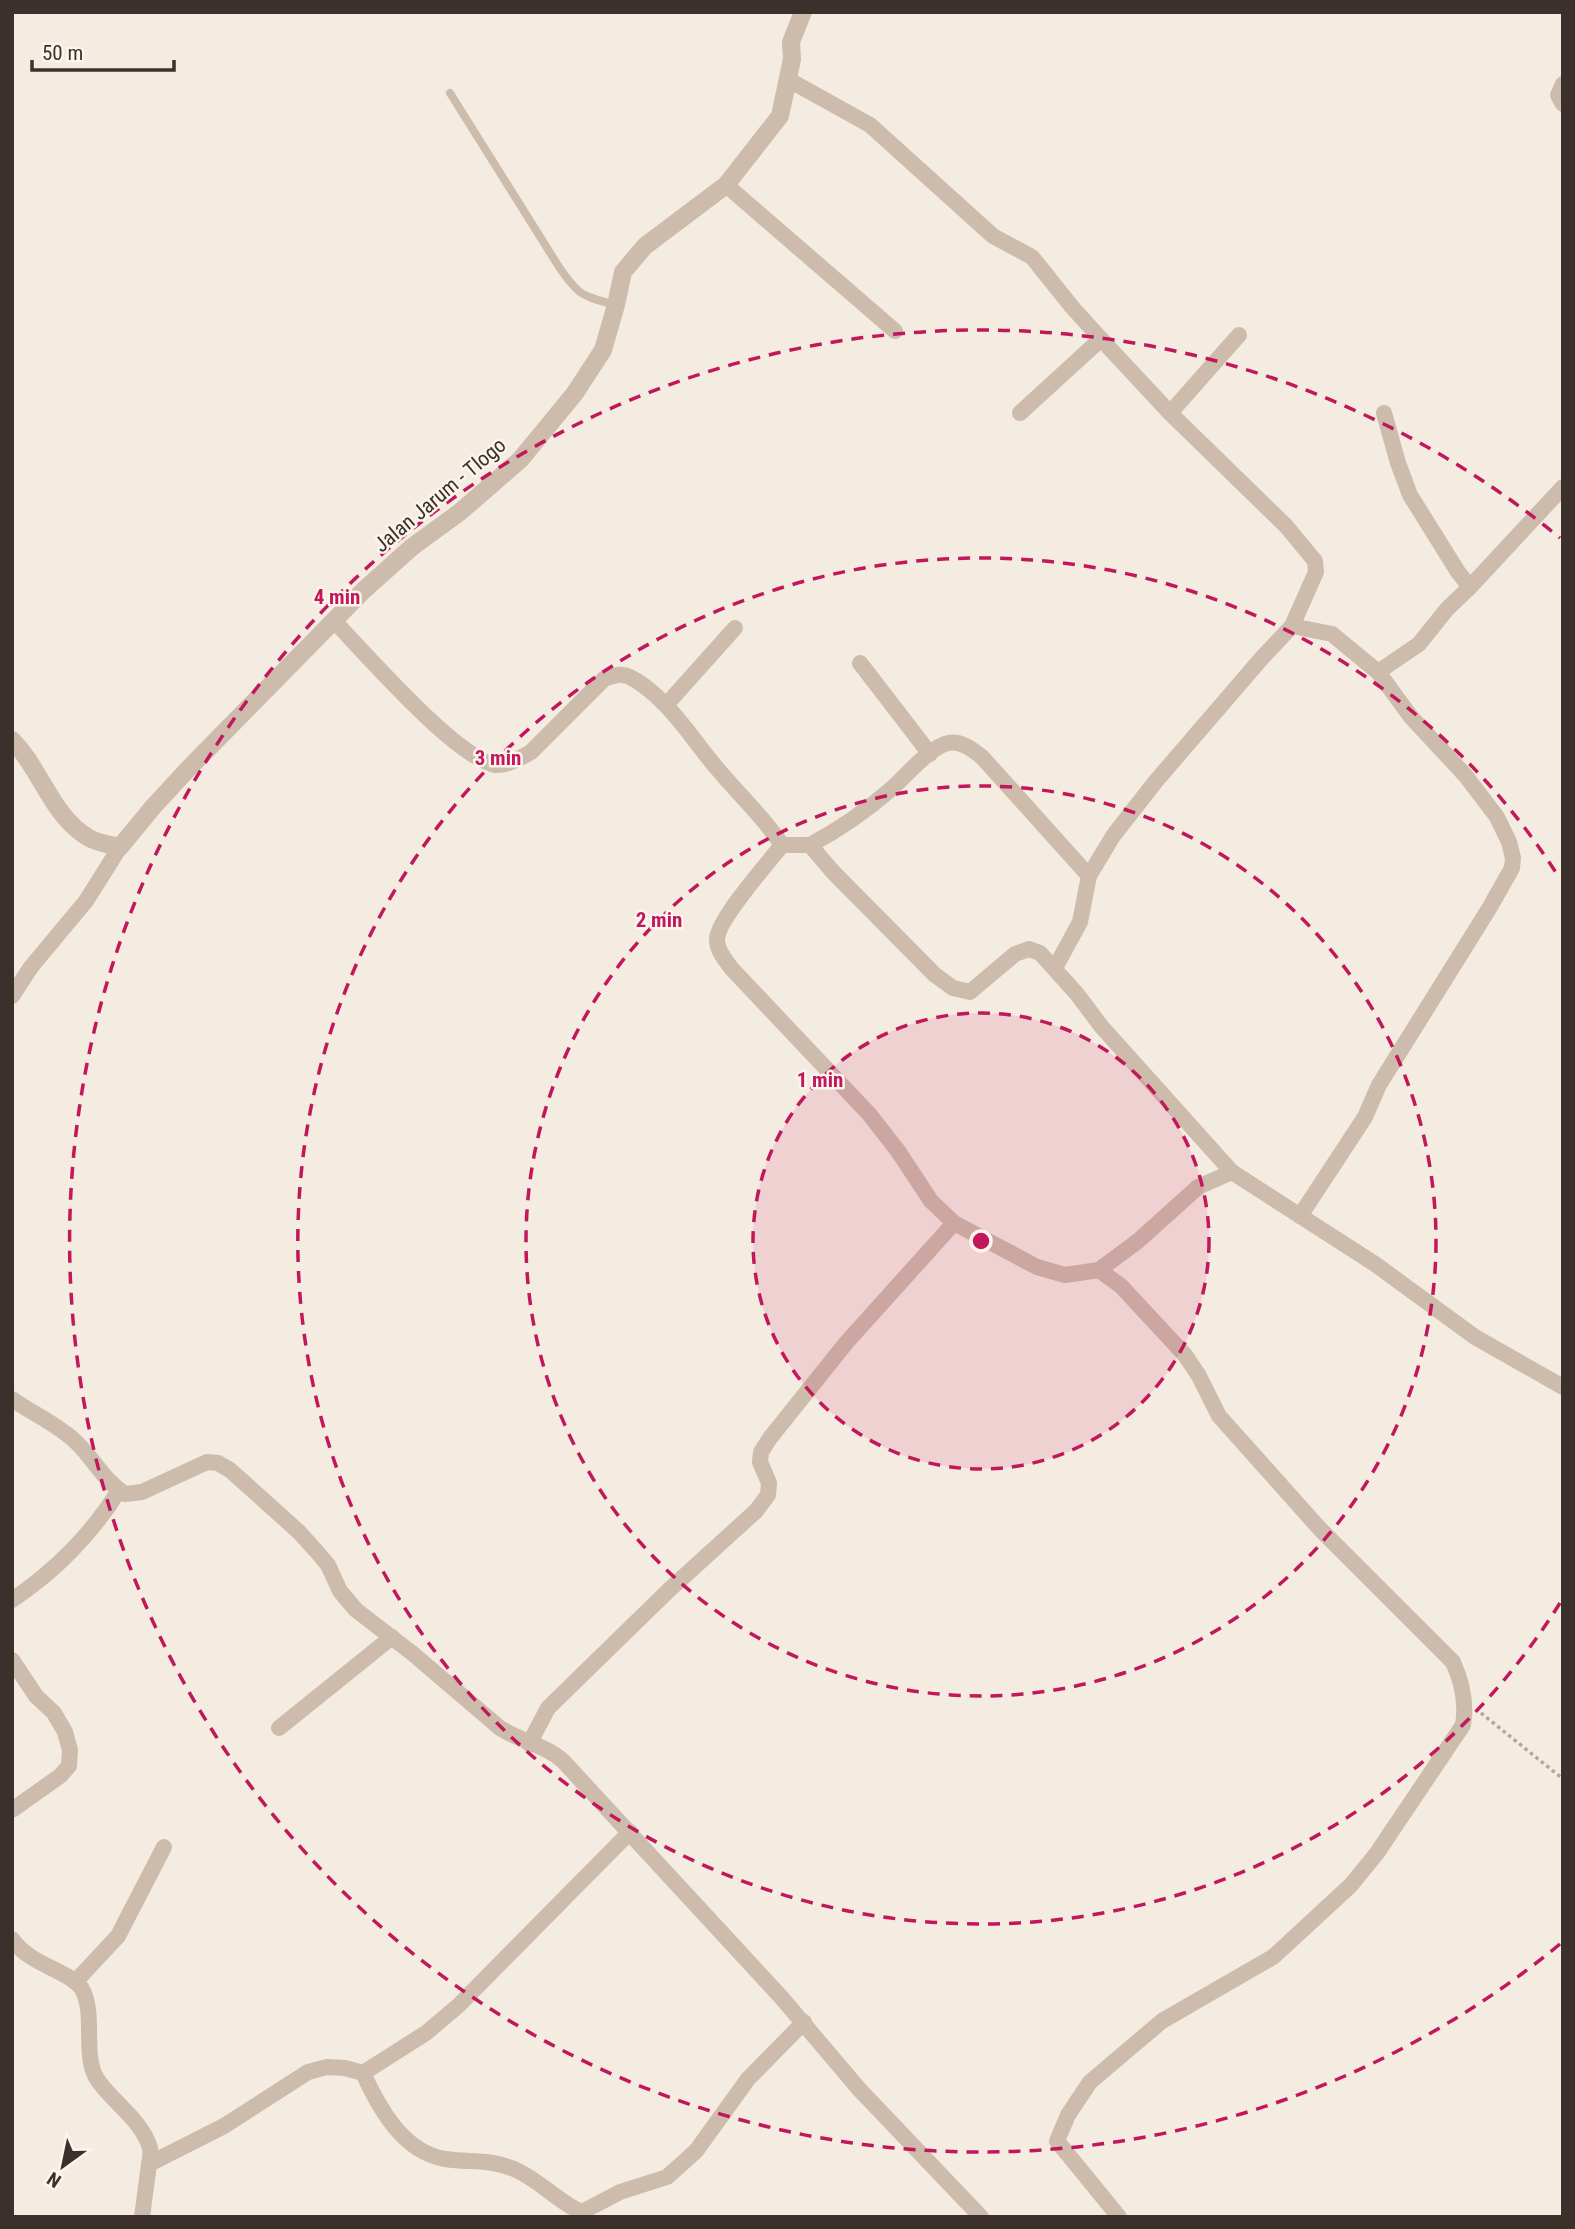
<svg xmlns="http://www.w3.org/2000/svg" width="1575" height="2229" viewBox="0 0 1575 2229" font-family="'Roboto Condensed',sans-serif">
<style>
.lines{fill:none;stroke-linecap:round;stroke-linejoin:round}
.path{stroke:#b9a596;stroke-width:3.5;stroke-dasharray:3.5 3.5;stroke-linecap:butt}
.service{stroke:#cdbbac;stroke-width:8}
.minor{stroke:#cdbbac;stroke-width:16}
.tertiary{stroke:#cdbbac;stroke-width:18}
.ring{fill:none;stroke:#c2185b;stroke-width:3.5;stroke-dasharray:12 9}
.labels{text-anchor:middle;stroke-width:5;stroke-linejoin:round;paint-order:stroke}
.street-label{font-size:21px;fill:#3b302b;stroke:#fbf5ee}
.centre{fill:#c2185b;stroke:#fbf5ee;stroke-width:3.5}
.ring-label{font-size:21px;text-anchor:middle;font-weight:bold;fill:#c2185b;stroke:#fbf5ee;stroke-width:5;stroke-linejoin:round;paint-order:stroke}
</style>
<rect width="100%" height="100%" fill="#f4ebe1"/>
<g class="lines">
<polyline class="path" points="1481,1713 1563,1779"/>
<path class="service" d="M450,93l109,174c20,29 23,29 57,38"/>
<g class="minor">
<polyline points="789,80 870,125 993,236 1032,257 1072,307 1101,339 1170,413 1286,526 1315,561 1316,572 1292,626 1332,634 1378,672 1411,717 1465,775 1497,817 1509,842 1513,858 1512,868 1490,907 1379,1085 1365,1117 1300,1216"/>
<polyline points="1563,84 1558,95 1563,104"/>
<polyline points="726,185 895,331"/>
<polyline points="1020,413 1101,339"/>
<polyline points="1170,413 1239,335"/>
<polyline points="1470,587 1563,487"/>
<path d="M335,622c30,31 122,137 161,143 11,1 26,-8 35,-13l73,-73c10,-3 16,-7 26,-2 36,19 60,59 85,89 22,27 48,50 67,79"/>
<polyline points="860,663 930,754"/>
<polyline points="1378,672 1419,644 1447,609 1470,587 1458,572 1410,495 1398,463 1384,413"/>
<polyline points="666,705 735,628"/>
<polyline points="782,845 810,845 833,872 935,975 953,988 970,992 1015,954 1029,949 1040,953 1077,994 1101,1026 1232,1172 1375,1264 1475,1337 1563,1387"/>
<path d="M782,845c-14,18 -66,76 -65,95 0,11 9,21 15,29l138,146 28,36 33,50 23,22 83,44 28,8 34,-5 39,-29 60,-54 34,-15"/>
<path d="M810,845c28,-15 56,-34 80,-55 15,-13 40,-43 58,-47 13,-3 25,7 34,14l107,119"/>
<polyline points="1055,968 1080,922 1089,876 1113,836 1156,781 1261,659 1292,626"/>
<polyline points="12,996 31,967 86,901 120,847"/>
<path d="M1099,1270l22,16 64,69 14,21 20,40 101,113 133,133c9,20 14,40 10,63l-86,128 -26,32 -78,72 -111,64 -72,61 -22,33 -11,26 62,76"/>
<path d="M12,1399c21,15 45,25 64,43 17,16 28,39 49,52l17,-2 65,-30 11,1 12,7 69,62 19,21 10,12 12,26 16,19 56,43 88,75c20,13 45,17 63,33l218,236 78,92 122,128"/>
<path d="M12,1600c42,-28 81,-67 107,-110"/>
<polyline points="12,1660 36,1696 54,1713 65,1732 70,1750 69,1766 60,1776 12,1810"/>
<polyline points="279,1728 392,1637"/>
<polyline points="529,1744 548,1708 670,1589 756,1511 768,1495 769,1483 760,1462 761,1452 770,1438 846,1343 954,1223"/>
<path d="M12,1939c17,26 59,32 70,50 14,25 0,66 15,90 15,23 45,41 53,69 1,5 0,12 -1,16"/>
<polyline points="75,1982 118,1936 164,1847"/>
<path d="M363,2073c16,35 40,79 82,86 27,4 40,-1 69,10 26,11 46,35 68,43l38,-20 47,-15 29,-26 52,-72 56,-57"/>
<polyline points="142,2217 149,2164 224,2126 308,2072 327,2067 345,2068 363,2073 426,2033 459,2005 630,1832"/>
</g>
<path class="tertiary" d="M12,740c29,29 40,77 77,98 9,5 21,7 31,9l33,-40 36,-39 175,-178 48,-43 48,-35 60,-52 55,-67 28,-43 13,-45 7,-33 22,-26 81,-61 54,-69 12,-57 -1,-17 12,-30"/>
</g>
<circle cx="981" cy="1241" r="228" fill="#c2185b" fill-opacity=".12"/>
<g class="ring">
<circle cx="981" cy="1241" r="228"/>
<circle cx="981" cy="1241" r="455"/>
<path d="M1560 1603A683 683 0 1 1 1560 879"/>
<path d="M1560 1944A911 911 0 1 1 1560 538"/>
</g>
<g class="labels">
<g class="street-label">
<text transform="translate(440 495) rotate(-40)" y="7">Jalan Jarum - Tlogo</text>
</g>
</g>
<circle cx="981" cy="1241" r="10" class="centre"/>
<g class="ring-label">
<text x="337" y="604">4 min</text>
<text x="498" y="765">3 min</text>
<text x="659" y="927">2 min</text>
<text x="820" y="1087">1 min</text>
</g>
<rect width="1575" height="2229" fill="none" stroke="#3b302b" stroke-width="28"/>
<g transform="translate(63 2166) rotate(213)" stroke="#fbf5ee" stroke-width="5" paint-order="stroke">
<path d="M0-5L12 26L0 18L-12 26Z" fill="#3b302b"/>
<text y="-10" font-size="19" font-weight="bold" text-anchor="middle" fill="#3b302b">N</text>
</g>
<path d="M32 60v10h142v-10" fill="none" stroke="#3b302b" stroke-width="3.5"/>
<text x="42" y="60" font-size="21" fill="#3b302b" stroke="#fbf5ee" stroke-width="5" paint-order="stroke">50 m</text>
</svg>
